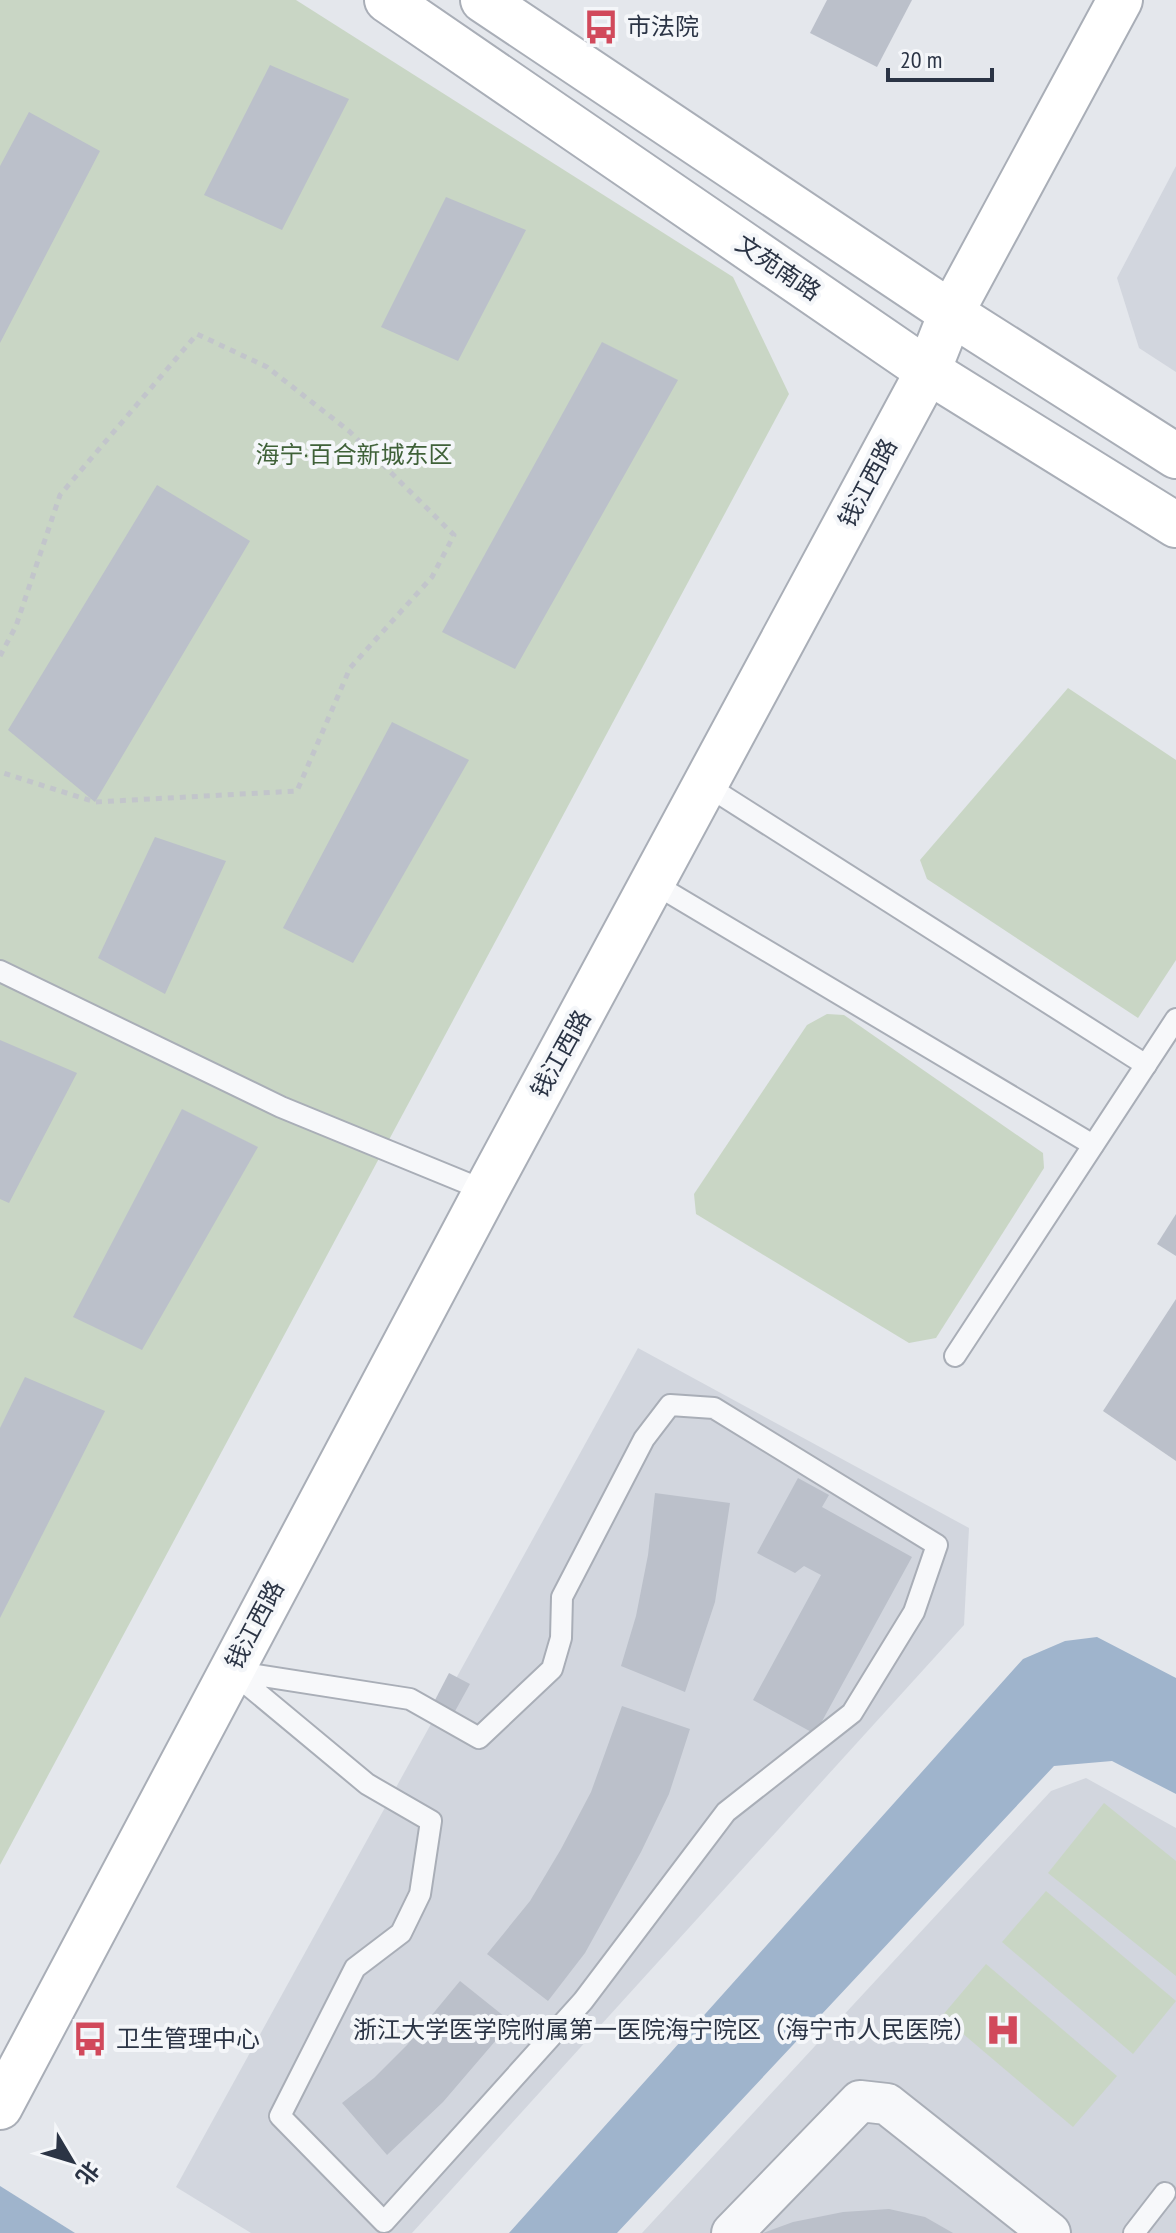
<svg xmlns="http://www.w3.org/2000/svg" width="1176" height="2233" viewBox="0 0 1176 2233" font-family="'PT Sans Narrow','Noto Sans SC',sans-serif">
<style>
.built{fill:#d2d6de}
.green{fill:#c9d6c5}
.water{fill:#9fb4cc}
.building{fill:#bbc0ca}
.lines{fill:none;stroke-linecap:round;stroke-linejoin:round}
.service-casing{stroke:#a9aeb7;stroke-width:24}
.minor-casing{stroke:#a9aeb7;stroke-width:44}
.secondary-casing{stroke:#a9aeb7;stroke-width:48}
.path{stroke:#c2c5cb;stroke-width:5;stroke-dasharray:6 6;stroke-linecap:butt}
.service{stroke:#f7f8fa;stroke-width:20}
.minor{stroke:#f7f8fa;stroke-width:40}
.secondary{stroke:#fff;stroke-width:44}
.labels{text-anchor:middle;stroke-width:8;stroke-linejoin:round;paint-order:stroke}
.poi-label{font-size:24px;fill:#2b3445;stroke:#f4f6f9;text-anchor:start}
.street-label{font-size:24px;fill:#2b3445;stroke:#f4f6f9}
.park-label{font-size:24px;fill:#3f6138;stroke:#f4f6f9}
</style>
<rect width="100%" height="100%" fill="#e4e7ec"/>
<g class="built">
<polygon points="1176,166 1176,372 1139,348 1117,278"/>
<polygon points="638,1348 969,1528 964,1625 412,2233 251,2233 176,2187"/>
<polygon points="1086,1778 1176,1828 1176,2233 642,2233 1051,1791"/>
</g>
<g class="green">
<polygon points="0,0 296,0 733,277 789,394 0,1865"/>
<polygon points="1068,688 1176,760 1176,960 1138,1018 927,879 920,860"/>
<polygon points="827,1014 844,1015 1043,1153 1044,1168 936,1338 909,1343 696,1214 694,1194 807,1025"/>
<polygon points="1104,1803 1176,1861 1176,1976 1048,1873"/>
<polygon points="1046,1891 1176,2001 1133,2054 1002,1942"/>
<polygon points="986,1964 1117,2076 1073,2127 942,2016"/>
</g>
<g class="water">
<polygon points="1097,1637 1176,1678 1176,1794 1112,1761 1054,1766 617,2233 509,2233 1023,1659 1065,1641"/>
<polygon points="0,2186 75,2233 0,2233"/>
</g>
<g class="building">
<polygon points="827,0 912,0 877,67 810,33"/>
<polygon points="270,65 349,99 282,230 204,195"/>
<polygon points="29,112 100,151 0,343 0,166"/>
<polygon points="446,197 526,230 458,361 381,327"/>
<polygon points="602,342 678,380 515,669 442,632"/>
<polygon points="157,485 250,541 95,802 8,730"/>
<polygon points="392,722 469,760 353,963 283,928"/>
<polygon points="155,837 226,861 165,994 98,958"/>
<polygon points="0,1040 77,1073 9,1203 0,1199"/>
<polygon points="182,1109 258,1147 142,1350 73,1317"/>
<polygon points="1176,1214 1176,1256 1157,1244"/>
<polygon points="1176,1299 1176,1461 1103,1411"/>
<polygon points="25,1377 105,1411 0,1618 0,1428"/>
<polygon points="798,1478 829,1495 822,1507 912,1557 815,1734 753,1700 821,1575 804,1566 795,1573 757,1553"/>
<polygon points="655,1493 730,1503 715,1602 685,1692 621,1666 636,1616 648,1555"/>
<polygon points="449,1673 470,1684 454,1713 434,1702"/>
<polygon points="622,1706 690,1729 669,1794 641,1852 585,1953 548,2001 487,1954 530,1901 561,1849 591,1792"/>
<polygon points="460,1981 510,2021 509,2025 443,2102 387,2155 342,2103 374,2078 407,2045"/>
<polygon points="889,2209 925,2217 953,2233 763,2233 793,2222 843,2212"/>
</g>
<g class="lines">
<g class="service-casing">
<g id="service">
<polyline points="706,785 1146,1065"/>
<polyline points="653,883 1093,1145"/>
<polyline points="0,971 281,1107 486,1191"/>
<polyline points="955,1356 1176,1019"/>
<polygon points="670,1405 714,1408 937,1545 914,1612 852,1713 726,1812 583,2001 384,2222 280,2116 355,1968 401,1933 420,1894 431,1821 367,1784 231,1671 410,1699 479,1738 552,1669 561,1638 562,1597 644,1439"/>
<polyline points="1134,2233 1165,2193"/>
</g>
</g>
<g class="minor-casing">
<polyline id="minor" points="732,2233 860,2101 887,2104 1050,2233"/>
</g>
<g class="secondary-casing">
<g id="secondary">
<polyline points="387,0 928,371 1176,525"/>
<polyline points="483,0 951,313 1176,456"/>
<polyline points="0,2107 486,1191 928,371 951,313 1120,0"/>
</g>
</g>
<polyline class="path" points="0,656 16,626 60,495 197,334 267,367 349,431 454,535 432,577 350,668 297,791 95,802 0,772"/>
<use href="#service" class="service"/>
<use href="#minor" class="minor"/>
<use href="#secondary" class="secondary"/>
</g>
<defs>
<g id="bus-bare" transform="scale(2.76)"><path d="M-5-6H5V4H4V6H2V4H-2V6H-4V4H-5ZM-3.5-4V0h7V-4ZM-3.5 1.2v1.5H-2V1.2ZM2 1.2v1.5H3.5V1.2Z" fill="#d1495b" stroke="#f4f6f9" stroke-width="2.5" paint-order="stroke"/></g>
<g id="hospital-bare" transform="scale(2.76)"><path d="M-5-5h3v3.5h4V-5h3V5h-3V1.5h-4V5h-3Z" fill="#d1495b" stroke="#f4f6f9" stroke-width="2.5" paint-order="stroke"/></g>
</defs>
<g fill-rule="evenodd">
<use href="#bus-bare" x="601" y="27"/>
<use href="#hospital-bare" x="1003" y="2030"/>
<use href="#bus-bare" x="90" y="2039"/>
</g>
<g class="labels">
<g class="poi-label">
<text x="627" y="35">市法院</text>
<text x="977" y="2038" text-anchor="end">浙江大学医学院附属第一医院海宁院区（海宁市人民医院）</text>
<text x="116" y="2047">卫生管理中心</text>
</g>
<g class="street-label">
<text transform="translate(778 268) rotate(34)" y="8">文苑南路</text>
<text transform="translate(868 483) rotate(-62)" y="8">钱江西路</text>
<text transform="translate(561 1054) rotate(-61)" y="8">钱江西路</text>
<text transform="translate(255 1625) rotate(-62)" y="8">钱江西路</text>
</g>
<g class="park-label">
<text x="354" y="463">海宁·百合新城东区</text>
</g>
</g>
<g transform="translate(72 2161) rotate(128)" stroke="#f4f6f9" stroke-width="6" paint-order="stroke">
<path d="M0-6L14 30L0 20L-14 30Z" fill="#2b3445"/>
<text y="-12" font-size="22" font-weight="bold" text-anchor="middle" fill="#2b3445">北</text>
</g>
<path d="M888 68v12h104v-12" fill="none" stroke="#2b3445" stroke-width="4"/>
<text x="900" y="68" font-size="24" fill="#2b3445" stroke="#f4f6f9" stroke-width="6" paint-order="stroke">20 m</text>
</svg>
